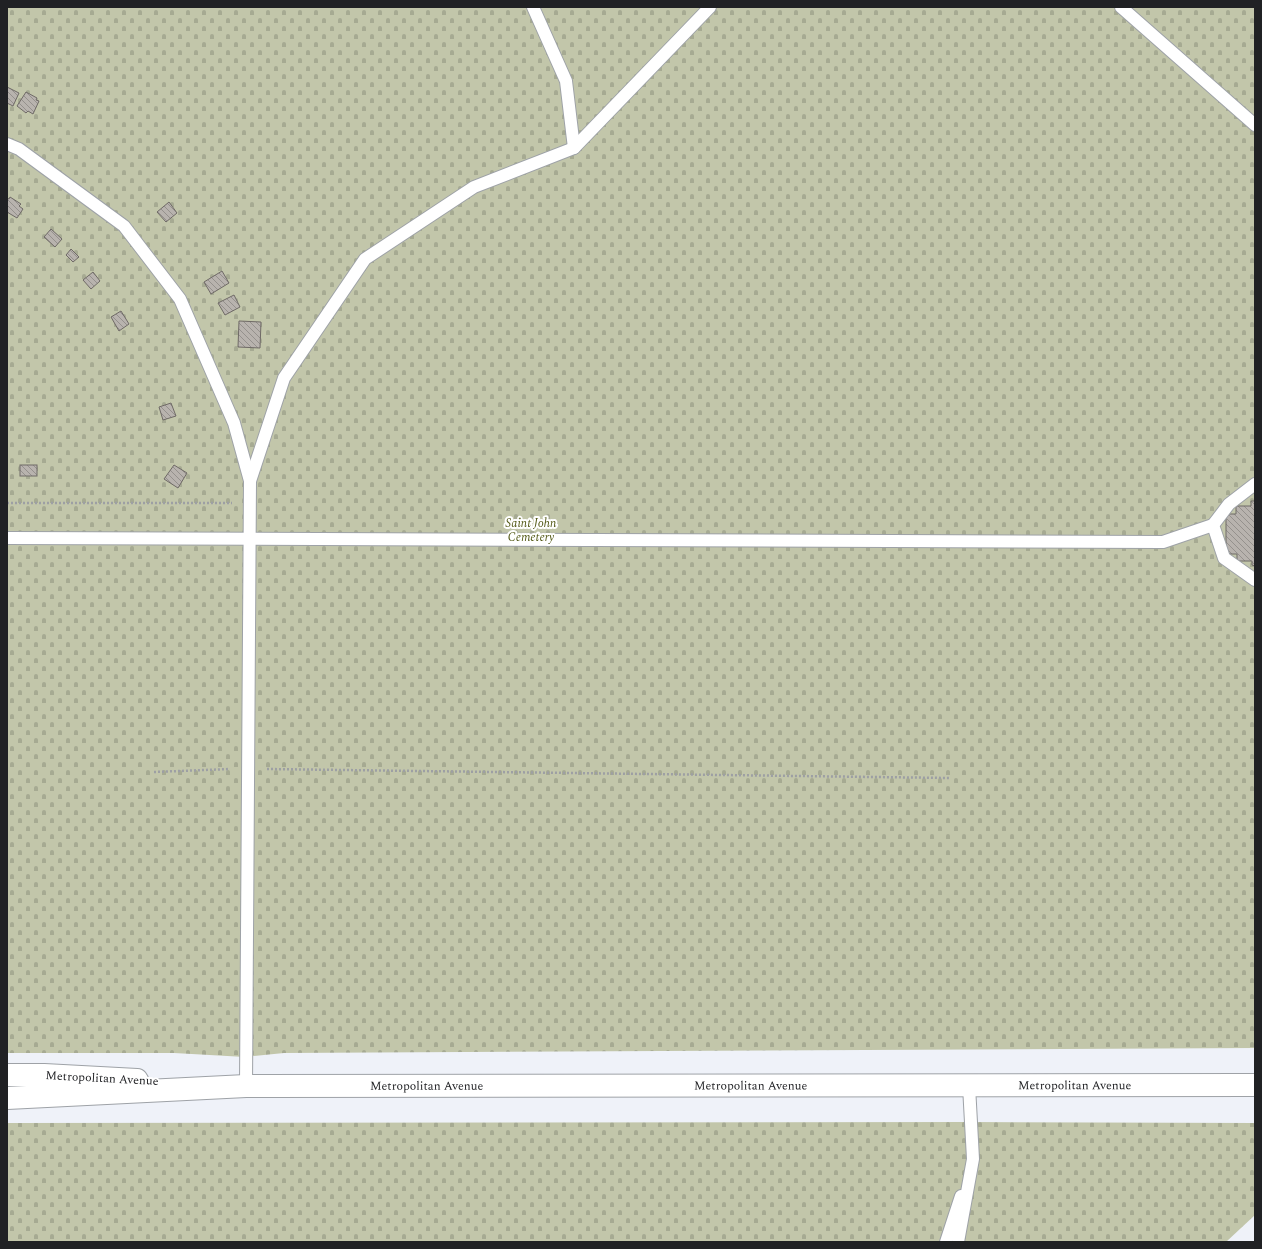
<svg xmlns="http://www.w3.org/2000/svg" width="1262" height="1249" viewBox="0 0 1262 1249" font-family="Spectral,serif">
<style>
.cemetery{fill:url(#cemetery-stones)}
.building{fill:url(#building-back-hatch);stroke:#6f6a66}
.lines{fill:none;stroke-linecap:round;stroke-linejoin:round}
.lane-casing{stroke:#9ea2a7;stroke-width:14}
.secondary-casing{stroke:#9ea2a7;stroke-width:24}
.path{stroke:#9d9fa4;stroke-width:2.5;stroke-dasharray:2 2;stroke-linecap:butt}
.lane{stroke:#fff;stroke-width:12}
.secondary{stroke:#fff;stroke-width:22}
.labels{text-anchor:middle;stroke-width:4;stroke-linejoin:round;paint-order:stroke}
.park-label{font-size:12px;font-style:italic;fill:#535916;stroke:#fff}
.street-label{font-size:12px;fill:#202124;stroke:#fff}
</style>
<defs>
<pattern id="cemetery-stones" width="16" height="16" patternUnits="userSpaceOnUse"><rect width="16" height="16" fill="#c2c6aa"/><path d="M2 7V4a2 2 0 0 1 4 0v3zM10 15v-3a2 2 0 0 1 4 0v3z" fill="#a6aa92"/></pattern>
<pattern id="building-back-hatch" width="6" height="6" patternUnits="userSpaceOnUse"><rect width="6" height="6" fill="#b8b3ae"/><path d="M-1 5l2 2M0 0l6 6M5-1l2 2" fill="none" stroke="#95918d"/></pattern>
</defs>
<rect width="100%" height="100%" fill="#eff2f9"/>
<g class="cemetery">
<polygon points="7,7 1255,7 1255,1048 284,1053 245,1057 174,1053 7,1053"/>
<polygon points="971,1122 1255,1123 1255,1215 1226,1242 7,1242 7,1123"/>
</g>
<g class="building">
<polygon points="7,87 19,93 13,106 7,103"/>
<polygon points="26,92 37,98 36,100 39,101 33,114 28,111 26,113 17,106"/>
<polygon points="10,197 21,204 19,206 23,209 17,218 7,212 7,198 9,199"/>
<polygon points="169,202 177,213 166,222 157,212"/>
<polygon points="51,229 62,239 55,247 44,237"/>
<polygon points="71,249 79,257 73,262 66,255"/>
<polygon points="222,271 229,283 211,294 204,282"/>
<polygon points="93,272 100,281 91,289 83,280"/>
<polygon points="234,295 240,307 225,315 218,303"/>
<polygon points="121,311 129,324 119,331 111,317"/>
<polygon points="239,321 261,322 260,348 238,347"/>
<polygon points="171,403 176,416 163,420 159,407"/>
<rect x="20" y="465" width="17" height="11"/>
<polygon points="174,465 187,473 178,488 164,479"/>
<polygon points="1251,501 1255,501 1255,566 1252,565 1252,561 1237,561 1237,554 1226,554 1226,514 1236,514 1236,506 1251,506"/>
</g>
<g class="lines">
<g class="lane-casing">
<g id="lane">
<polyline points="533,7 566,81 574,148"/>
<polyline points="1121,7 1255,125"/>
<polyline points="7,144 19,149 124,226 180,299 234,423 250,481"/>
<polyline points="1255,484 1229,504 1213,525 1224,558 1255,580"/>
<polyline points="7,538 1163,542 1213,525"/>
<polyline points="246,1086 250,481 284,378 365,259 474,187 574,148 710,7"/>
<polyline points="946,1242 961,1196"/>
<polyline points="958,1242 973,1159 969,1086"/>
</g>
</g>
<g class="secondary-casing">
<g id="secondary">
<polyline points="7,1075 44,1075 137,1080"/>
<path id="s1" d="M7,1098l239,-12 1009,-1"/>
</g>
</g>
<g class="path">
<polyline points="7,503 232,503"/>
<polyline points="267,769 950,778"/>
<polyline points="154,772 230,769"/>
</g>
<use href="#lane" class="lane"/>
<use href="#secondary" class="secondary"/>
</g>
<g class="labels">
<g class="park-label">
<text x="531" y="527">Saint John<tspan x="531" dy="14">Cemetery</tspan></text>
</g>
<g class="street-label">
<text transform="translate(102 1078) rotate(3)" y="4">Metropolitan Avenue</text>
<text dy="4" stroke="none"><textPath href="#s1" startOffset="1068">Metropolitan Avenue</textPath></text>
<text dy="4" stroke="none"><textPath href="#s1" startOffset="420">Metropolitan Avenue</textPath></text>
<text dy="4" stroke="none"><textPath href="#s1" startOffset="744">Metropolitan Avenue</textPath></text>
</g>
</g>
<rect width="1262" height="1249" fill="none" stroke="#202124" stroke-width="16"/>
</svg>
